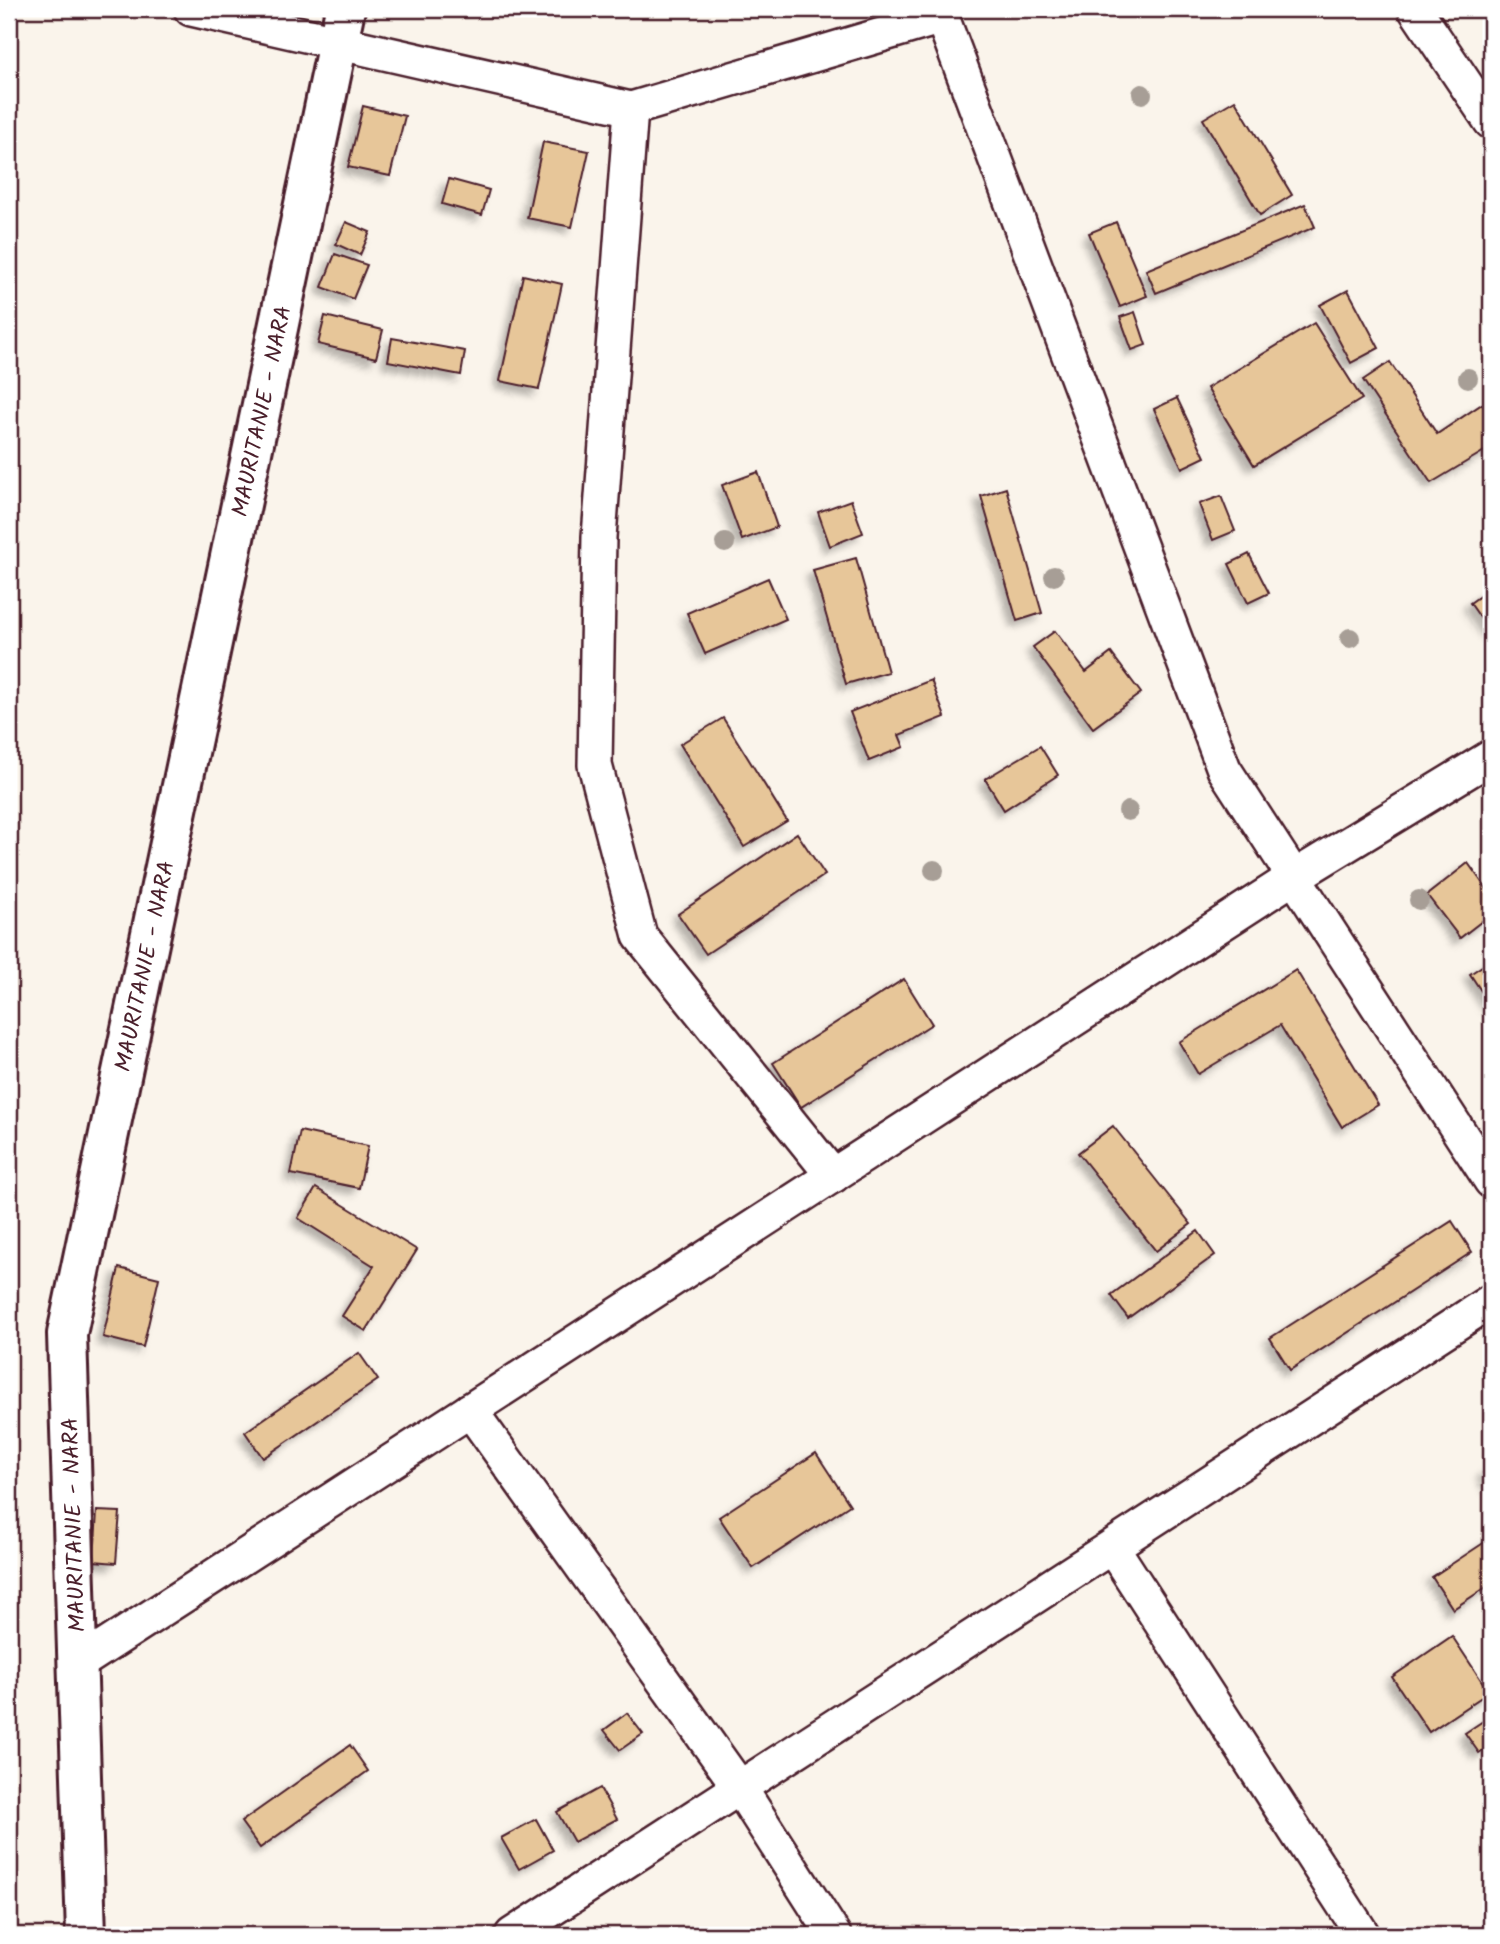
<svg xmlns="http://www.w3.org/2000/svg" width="1500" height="1944" viewBox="0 0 1500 1944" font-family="Kalam,sans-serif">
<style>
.building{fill:#e7c699;stroke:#4a1f2b;stroke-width:2;filter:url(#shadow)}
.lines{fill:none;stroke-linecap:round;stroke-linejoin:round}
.street-casing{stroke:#4a1f2b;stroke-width:38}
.secondary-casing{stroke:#4a1f2b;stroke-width:44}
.street{stroke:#fff;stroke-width:33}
.secondary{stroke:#fff;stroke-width:38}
.tree{fill:#a79e96}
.labels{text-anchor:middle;stroke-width:5;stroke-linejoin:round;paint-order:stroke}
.street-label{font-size:23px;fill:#4a1f2b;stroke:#fff}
</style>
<defs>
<filter id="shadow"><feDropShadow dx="-6" dy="6" stdDeviation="3.5" flood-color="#0004"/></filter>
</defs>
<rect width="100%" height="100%" fill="#faf4eb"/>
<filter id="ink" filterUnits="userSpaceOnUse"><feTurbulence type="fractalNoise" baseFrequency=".0143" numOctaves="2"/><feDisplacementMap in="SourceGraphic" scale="14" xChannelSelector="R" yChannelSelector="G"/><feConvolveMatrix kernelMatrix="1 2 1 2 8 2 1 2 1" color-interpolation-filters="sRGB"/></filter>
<g filter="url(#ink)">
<g class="building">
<polygon points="1235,100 1292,195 1260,215 1203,119"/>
<polygon points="363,106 405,116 390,176 348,167"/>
<polygon points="543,142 589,151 572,227 527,218"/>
<polygon points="449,179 489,190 482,215 442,204"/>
<polygon points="1305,204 1315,227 1156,293 1146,270"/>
<polygon points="346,222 370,232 360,255 336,244"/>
<polygon points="1116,222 1147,296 1120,307 1089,233"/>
<polygon points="335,254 367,265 353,299 322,287"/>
<polygon points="523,275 562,284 539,389 500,381"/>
<polygon points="1348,290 1379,348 1351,363 1320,305"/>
<polygon points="1135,312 1146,345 1132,350 1120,317"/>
<polygon points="325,316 383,330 376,358 318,344"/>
<polygon points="1314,323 1362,399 1254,465 1207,388"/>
<polygon points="392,338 465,351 461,375 388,361"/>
<polygon points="1390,362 1437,434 1482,404 1491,417 1491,447 1431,483 1363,380"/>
<polygon points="1177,398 1205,457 1182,468 1154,409"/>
<polygon points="758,472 777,527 742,540 722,485"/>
<polygon points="1006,488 1042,613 1017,621 981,496"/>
<polygon points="1221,496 1235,531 1213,540 1199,504"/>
<polygon points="851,500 863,533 830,546 818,512"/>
<polygon points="1249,554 1269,593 1248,603 1229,564"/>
<polygon points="856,558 888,672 846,684 813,570"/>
<polygon points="768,578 786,619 705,654 687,613"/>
<polygon points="1491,588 1491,633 1470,603"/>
<polygon points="1055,631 1086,672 1111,653 1141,693 1093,728 1033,647"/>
<polygon points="931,680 945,717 899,735 904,747 869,761 850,712"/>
<polygon points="723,718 787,821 744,847 680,744"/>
<polygon points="1040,746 1058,775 1004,810 985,779"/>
<polygon points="797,833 825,875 706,954 678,914"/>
<polygon points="1468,863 1491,895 1491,914 1460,938 1427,895"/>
<polygon points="1491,960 1491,1006 1470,974"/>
<polygon points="1296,970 1378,1105 1342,1127 1280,1025 1198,1074 1179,1042"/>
<polygon points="904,979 932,1024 801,1107 773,1063"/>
<polygon points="1113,1126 1191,1224 1156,1251 1078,1153"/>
<polygon points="300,1131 368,1146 359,1188 291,1174"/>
<polygon points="316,1188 417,1250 366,1331 342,1316 374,1266 298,1218"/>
<polygon points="1452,1221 1472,1252 1290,1370 1270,1338"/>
<polygon points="1198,1231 1215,1255 1128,1318 1111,1295"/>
<polygon points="119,1268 159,1278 143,1347 103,1337"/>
<polygon points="359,1353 378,1380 263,1458 245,1432"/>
<polygon points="816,1453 850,1505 753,1568 719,1517"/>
<polygon points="1491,1467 1491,1486 1483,1473"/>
<polygon points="97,1511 120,1512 116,1563 94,1561"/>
<polygon points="1491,1538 1491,1584 1453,1609 1432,1577"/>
<polygon points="1452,1636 1489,1692 1429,1732 1392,1677"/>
<polygon points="627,1713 643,1734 620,1750 604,1730"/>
<polygon points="1489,1717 1491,1745 1479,1753 1465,1733"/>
<polygon points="350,1745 368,1771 260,1848 241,1822"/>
<polygon points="600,1788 617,1819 574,1842 557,1812"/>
<polygon points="536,1819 553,1850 519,1869 501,1838"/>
<polygon points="386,1926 392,1935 372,1935"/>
</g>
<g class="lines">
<g class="street-casing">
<g id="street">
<polyline points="191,9 631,109 942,17"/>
<polyline points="939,9 1224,769 1491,1181"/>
<polyline points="1415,9 1491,122"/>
<polyline points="631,109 599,537 595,765 640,936 833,1176"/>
<polyline points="470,1410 740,1788 834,1935"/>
<polyline points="1112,1547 1363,1935"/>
<polyline points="78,1664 1294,877 1491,757"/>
<polyline points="512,1935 1491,1301"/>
</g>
</g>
<g class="secondary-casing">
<polyline id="secondary" points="86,1935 67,1334 345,9"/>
</g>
<use href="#street" class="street"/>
<use href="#secondary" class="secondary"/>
</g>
<g class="tree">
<circle cx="1142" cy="94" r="10"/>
<circle cx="1468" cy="378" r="10"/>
<circle cx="725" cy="543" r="10"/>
<circle cx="1054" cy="576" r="10"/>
<circle cx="1350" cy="638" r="10"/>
<circle cx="1128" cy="811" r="10"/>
<circle cx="934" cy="870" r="10"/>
<circle cx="1419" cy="900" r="10"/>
</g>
</g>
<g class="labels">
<g class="street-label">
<text transform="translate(261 411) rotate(-78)" y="8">MAURITANIE - NARA</text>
<text transform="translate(144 966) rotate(-78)" y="8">MAURITANIE - NARA</text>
<text transform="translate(73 1525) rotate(-92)" y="8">MAURITANIE - NARA</text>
</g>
</g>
<rect width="1500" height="1944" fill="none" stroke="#fff" stroke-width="35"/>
<rect x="18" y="18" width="1465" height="1909" fill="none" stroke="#4a1f2b" stroke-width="2.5" filter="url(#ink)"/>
</svg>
